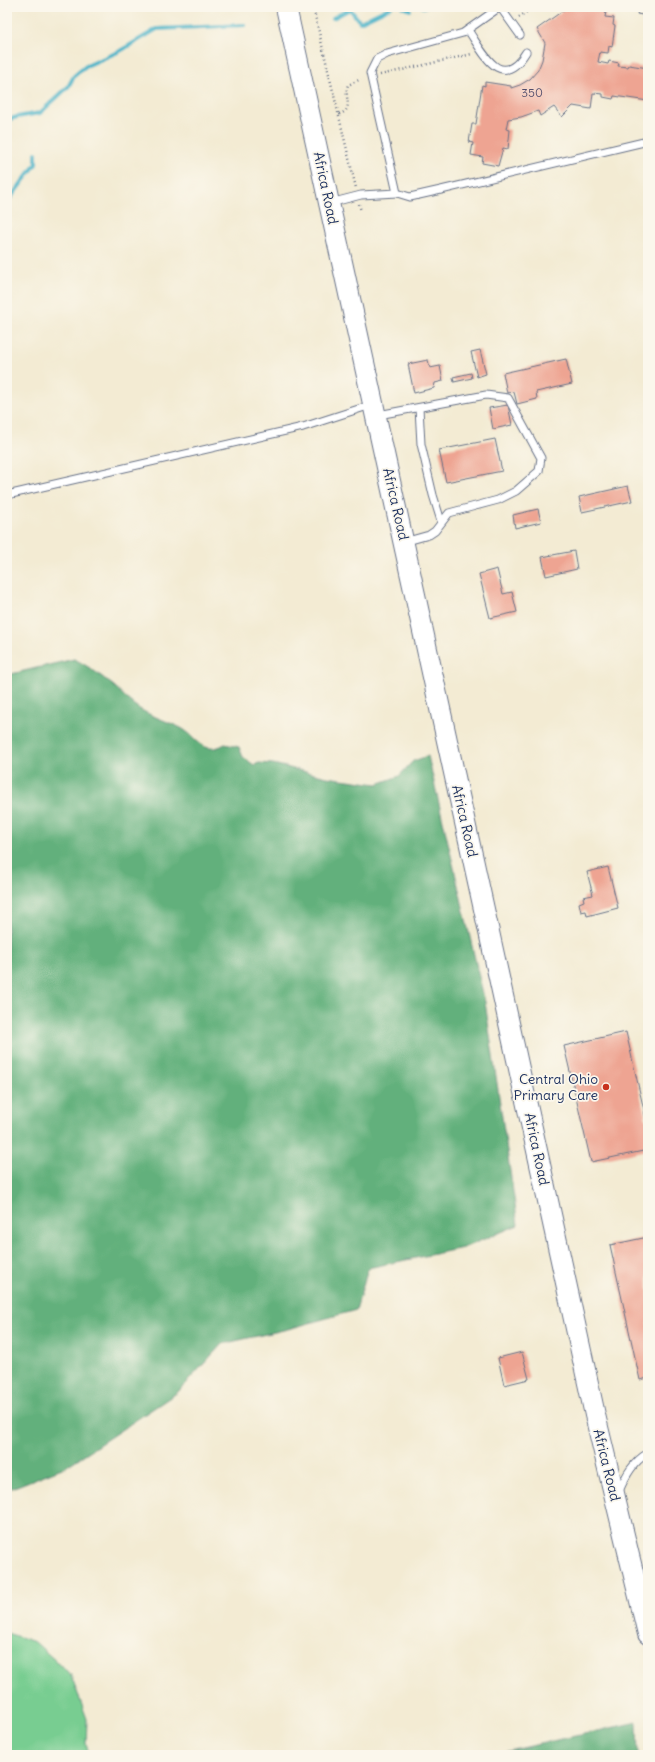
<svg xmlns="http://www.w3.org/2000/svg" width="655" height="1762" viewBox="0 0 655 1762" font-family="Delius,sans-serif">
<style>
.green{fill:#78cd91;stroke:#4a7e78}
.forest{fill:#62b07b;stroke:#3e706c}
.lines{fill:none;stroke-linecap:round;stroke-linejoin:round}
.stream{stroke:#4ab3c8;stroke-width:4}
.building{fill:#eea492}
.lane-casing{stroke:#677187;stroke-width:9}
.secondary-casing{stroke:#677187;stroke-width:22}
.path{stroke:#677187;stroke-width:2.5;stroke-dasharray:1 3;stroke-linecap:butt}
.lane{stroke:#fff;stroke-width:7}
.secondary{stroke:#fff;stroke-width:20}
.poi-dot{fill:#c8321e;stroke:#fbf7ec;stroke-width:1.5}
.labels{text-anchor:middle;stroke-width:3.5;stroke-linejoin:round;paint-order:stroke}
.number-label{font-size:12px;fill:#504c6b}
.street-label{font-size:14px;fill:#1b2f5e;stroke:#fbf7ec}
.poi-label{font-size:14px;fill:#1b2f5e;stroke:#fbf7ec;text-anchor:end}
</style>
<rect width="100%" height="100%" fill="#fbf7ec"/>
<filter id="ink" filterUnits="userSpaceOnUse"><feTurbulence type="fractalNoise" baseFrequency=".025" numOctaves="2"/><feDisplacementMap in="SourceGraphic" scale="8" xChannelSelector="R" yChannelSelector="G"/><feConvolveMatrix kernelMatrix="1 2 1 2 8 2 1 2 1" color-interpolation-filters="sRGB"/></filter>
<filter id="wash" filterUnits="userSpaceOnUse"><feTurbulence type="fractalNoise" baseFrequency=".012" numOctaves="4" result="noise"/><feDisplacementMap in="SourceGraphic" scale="16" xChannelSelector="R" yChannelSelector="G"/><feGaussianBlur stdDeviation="0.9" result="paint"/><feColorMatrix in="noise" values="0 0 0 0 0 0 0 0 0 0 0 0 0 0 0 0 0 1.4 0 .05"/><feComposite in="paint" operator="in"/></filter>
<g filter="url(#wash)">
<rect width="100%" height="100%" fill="#f3ebd3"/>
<polygon class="green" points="7,1633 35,1642 71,1675 87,1719 86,1744 89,1755 7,1755"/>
<g class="forest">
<path d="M74,659c15,7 27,17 40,27 7,6 13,14 20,19 14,11 32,15 47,23 16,8 21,29 44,16l14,3 4,10 11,8 5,-2 14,1 54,13 50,7 22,-8 14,-15 15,-5 57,246 33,223 -55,23 -95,20 -12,42 -68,19 -66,15 -44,48 -111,74 -60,24v-815z"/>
<polygon points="637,1722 638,1755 491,1755"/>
</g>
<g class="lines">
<g class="stream">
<polyline points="403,7 410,10 410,7"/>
<polyline points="423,7 426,7"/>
<polyline points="333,18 350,9 360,22 391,7"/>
<polyline points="7,120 17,117 40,113 68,87 74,76 86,66 120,51 157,29 245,25"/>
<polyline points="7,205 8,201 36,164 36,153"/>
</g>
</g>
<g id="blocks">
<g class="building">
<polygon points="568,7 607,7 605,17 614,18 613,25 615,26 612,47 609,46 608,53 600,52 598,62 608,64 609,61 619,63 618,66 628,67 629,65 648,68 648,101 614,96 613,99 603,97 603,94 593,93 591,109 573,106 562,117 554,107 540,116 538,111 521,117 508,119 506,129 510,130 508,149 503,148 498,166 482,163 483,157 471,155 473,143 469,142 472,124 476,124 482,85 485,86 485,82 511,86 511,88 520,85 530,79 538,70 542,60 545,43 537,29"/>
<polygon points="618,7 648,7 648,16 637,14 638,11 628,10 627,12 617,11"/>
<polygon points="480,350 486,374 477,377 471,352"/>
<polygon points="566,359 572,384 536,392 537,399 517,404 514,392 507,393 503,373"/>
<polygon points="428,360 430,368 440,366 443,381 435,383 434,388 414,393 408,364"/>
<polygon points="471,373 472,378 454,382 453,377"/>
<polygon points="508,405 512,425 493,429 489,408"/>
<polygon points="495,439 502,471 446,482 439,450"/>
<polygon points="628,486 632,501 582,512 579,497"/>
<polygon points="538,509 541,522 515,528 513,515"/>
<polygon points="574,551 577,569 546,576 542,557"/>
<polygon points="497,569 503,594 512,592 517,612 490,618 479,574"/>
<polygon points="608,867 618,908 587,916 586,911 581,912 579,903 584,901 583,897 593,895 587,872"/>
<polygon points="626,1032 648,1128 648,1150 591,1162 564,1046"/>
<polygon points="648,1237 648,1378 640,1380 610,1245"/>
<polygon points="522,1352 529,1379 504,1385 498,1358"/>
</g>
</g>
</g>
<g filter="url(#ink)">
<use href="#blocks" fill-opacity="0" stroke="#677187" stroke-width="1"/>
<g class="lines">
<g class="lane-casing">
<g id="lane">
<polyline points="500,7 520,35"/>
<path d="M468,30c15,22 33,63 58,22"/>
<polyline points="397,193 410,197 441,190 648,141"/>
<polyline points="330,203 361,195 397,193 370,73 377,59 387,54 463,33 500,7"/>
<polyline points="419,408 421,444 433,495 441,521"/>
<polyline points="378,415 486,395 508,398 541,458 539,471 516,491 498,500 449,513 435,531 429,535 404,542"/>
<polyline points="7,495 303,427 371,405"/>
<path d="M619,1491c7,-16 14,-29 29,-38"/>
</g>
</g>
<g class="secondary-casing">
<polyline id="secondary" points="286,7 595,1415 648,1634"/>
</g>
<g class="path">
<polyline points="313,7 356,188"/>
<polyline points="519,17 534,7"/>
<polyline points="380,75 472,54"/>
<path d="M339,114c16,-4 4,-18 9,-29l13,-6"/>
<polyline points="359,204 361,211"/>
</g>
<use href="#lane" class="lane"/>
<use href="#secondary" class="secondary"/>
</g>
</g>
<circle class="poi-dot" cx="606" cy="1087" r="4"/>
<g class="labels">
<g class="number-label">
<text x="532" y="97">350</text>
</g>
<g class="street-label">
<text transform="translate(326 188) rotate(78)" y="5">Africa Road</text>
<text transform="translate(396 504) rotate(77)" y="5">Africa Road</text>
<text transform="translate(465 821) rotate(77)" y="5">Africa Road</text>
<text transform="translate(537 1149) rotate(78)" y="5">Africa Road</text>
<text transform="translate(607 1465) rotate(76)" y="5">Africa Road</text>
</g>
<g class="poi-label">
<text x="598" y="1084">Central Ohio<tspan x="598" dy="16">Primary Care</tspan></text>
</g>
</g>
<rect width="655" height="1762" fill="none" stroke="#fbf7ec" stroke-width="24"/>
</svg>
